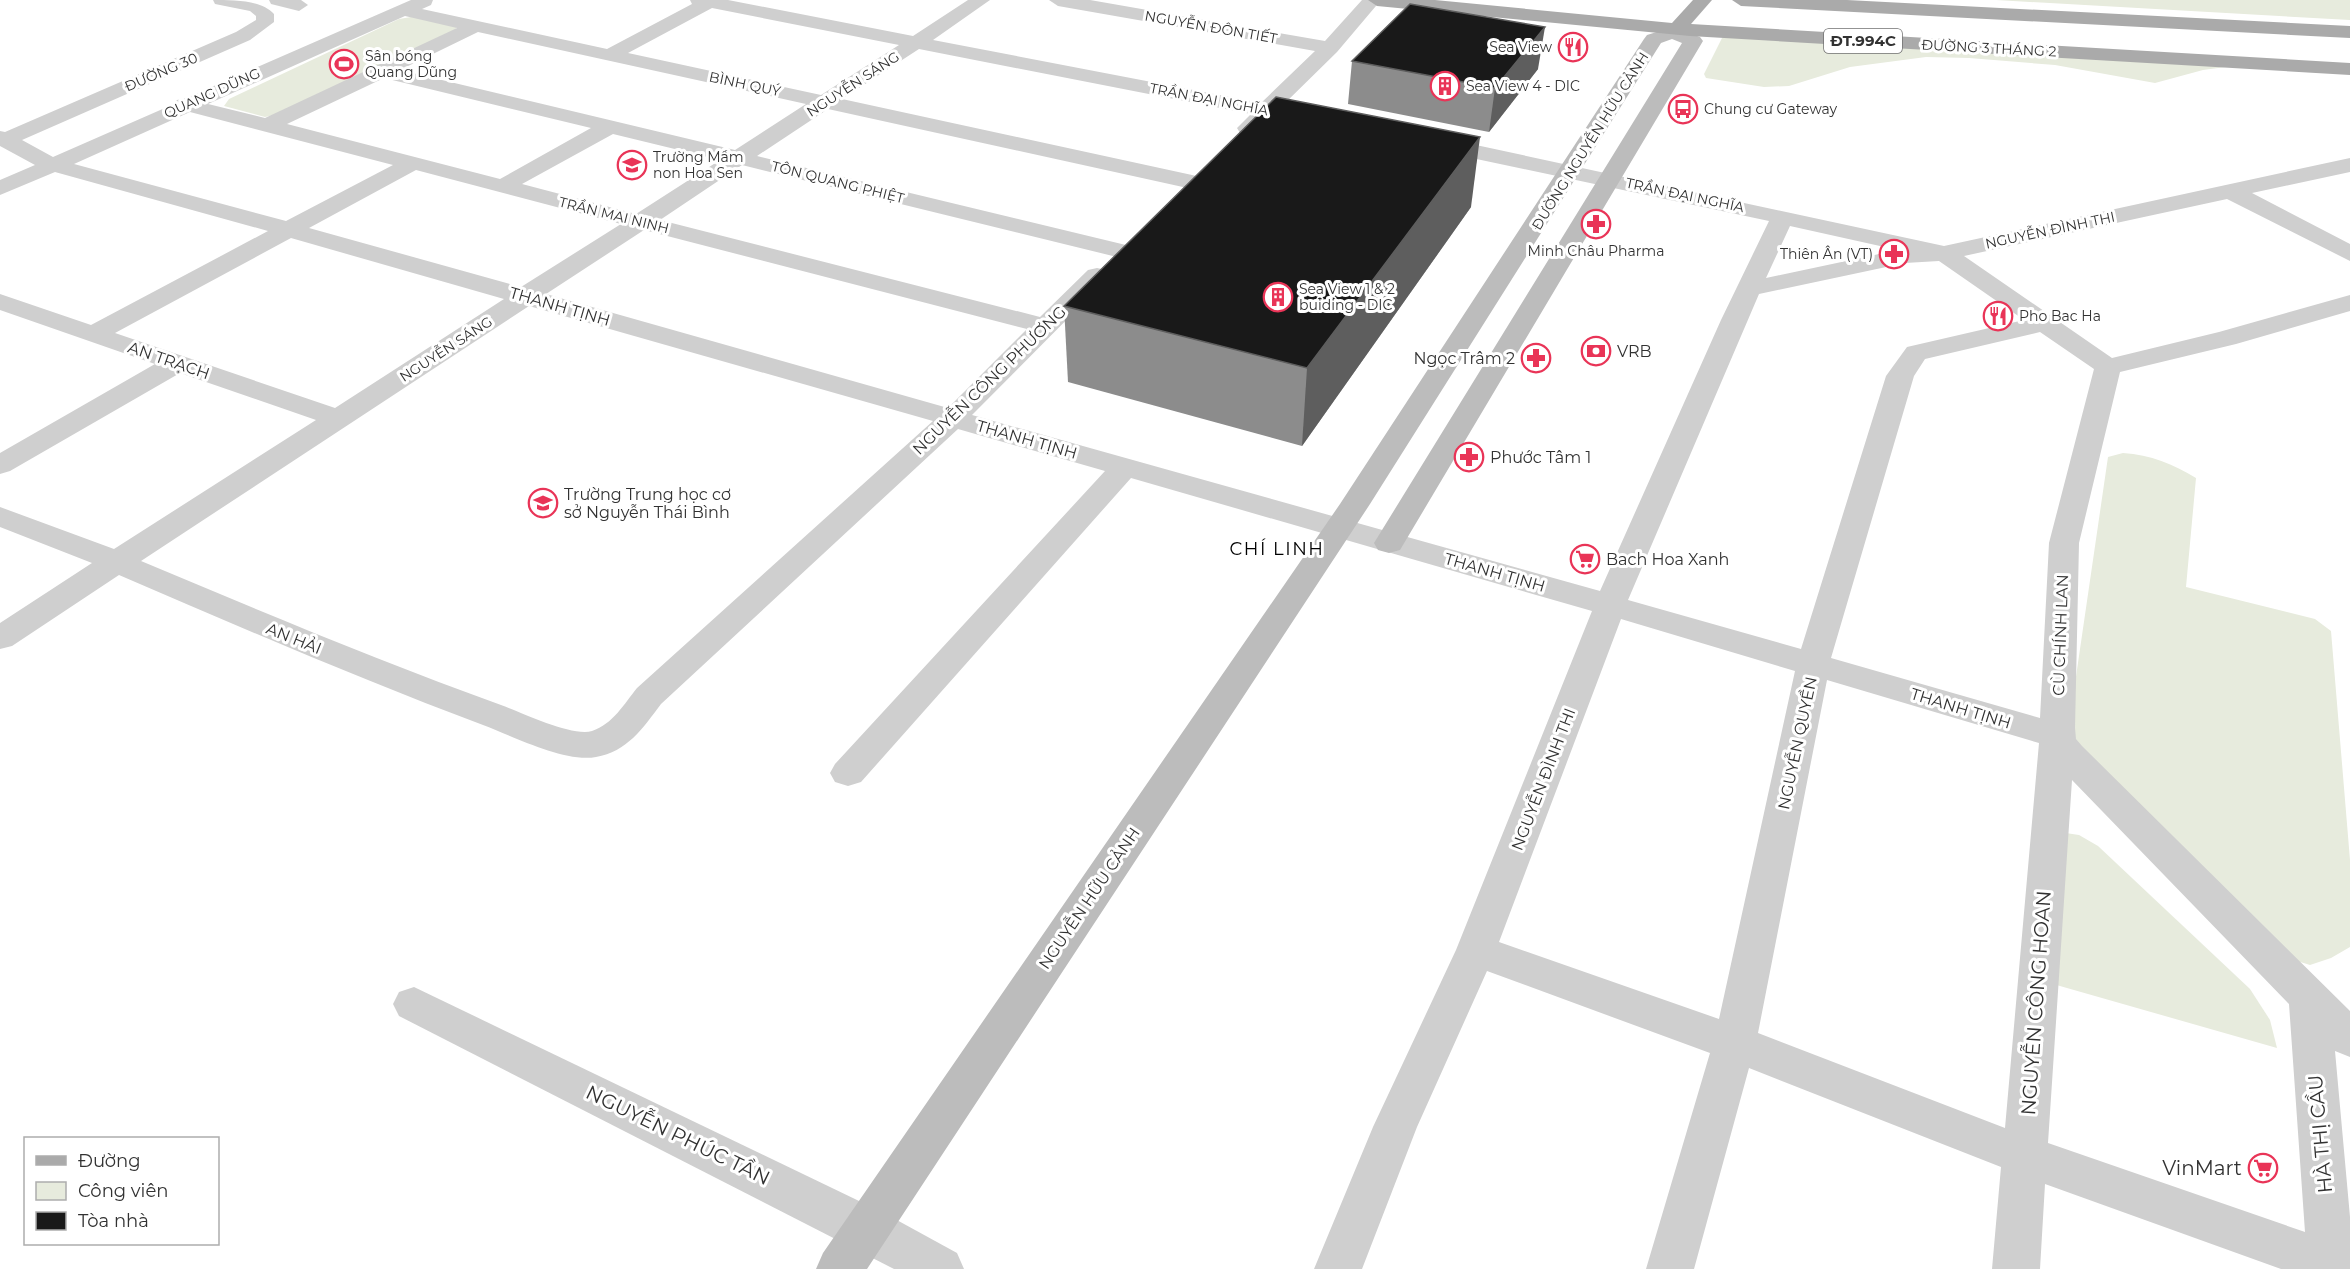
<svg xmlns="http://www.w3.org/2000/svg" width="2350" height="1269" viewBox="0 0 2350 1269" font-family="Montserrat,sans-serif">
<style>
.green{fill:#e7ebdd}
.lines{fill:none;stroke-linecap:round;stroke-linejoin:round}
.minor{fill:#cfcfcf;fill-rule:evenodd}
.secondary{fill:#bcbcbc;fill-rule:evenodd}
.primary{fill:#aaa;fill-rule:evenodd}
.wall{fill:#8c8c8c}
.shaded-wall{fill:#5e5e5e}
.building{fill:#191919;stroke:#5e5e5e;stroke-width:1.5}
.labels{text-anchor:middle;stroke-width:6;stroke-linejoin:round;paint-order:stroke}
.far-street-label{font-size:14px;fill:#323232;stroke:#fff}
.far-poi-label{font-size:14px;fill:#323232;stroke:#fff;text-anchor:start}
.shield{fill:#fff;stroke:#707070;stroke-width:1.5}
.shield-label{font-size:15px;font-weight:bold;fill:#323232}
.street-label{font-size:16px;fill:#323232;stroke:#fff}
.poi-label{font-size:16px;fill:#323232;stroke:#fff;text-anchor:start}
.neighbourhood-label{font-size:18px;letter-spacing:1.5px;fill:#000;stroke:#fff}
.near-street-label{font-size:20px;fill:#323232;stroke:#fff}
.near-poi-label{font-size:20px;fill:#323232;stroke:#fff;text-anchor:end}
</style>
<rect width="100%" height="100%" fill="#fff"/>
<g class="green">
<polygon points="1996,0 2350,0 2350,20"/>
<polygon points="417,16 457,25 455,31 284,113 265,117 224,106 229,99 399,19"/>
<polygon points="1723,36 2256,63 2203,70 2155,83 2055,65 1969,58 1926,57 1850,67 1789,86 1764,87 1706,78 1704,74"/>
<path d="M2123,453c28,2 50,11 73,25l-10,109 129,32 16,12 19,229v87l-19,11 -21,7 -16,-5 -197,-182 -25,-46v-28l36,-247z"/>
<polygon points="2059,832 2079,835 2098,846 2250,989 2270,1020 2277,1048 2039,980"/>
</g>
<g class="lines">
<g class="minor">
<path d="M213,0c21,0 48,0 61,14v8l-24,18 -228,100 31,17 121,-53 3,-4 9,-2 225,-98h22l-2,5 -9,4 185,40 85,-45 -2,-4h38l185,36 55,-36h22l-57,40 328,63 54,-52 -257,-45 -9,-6h41l235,41 37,-41h19l-44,52 -56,55 10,3 4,4 -4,4 -7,2 -13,-2c-10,9 -16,18 -31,15l-3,-5 14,-14 -332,-65 -77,50 350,76 8,2 3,5 -3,5 -8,2 -364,-80 -71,47 373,90 3,5 -3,5 -9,2 -379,-93 -82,55 380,97 48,-47 9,-2 9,2 3,5 -3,5 -134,135 628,176 121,-271 48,-99 -335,-71 -8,-2 -3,-5 3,-5 8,-2 510,110 406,-88v14l-98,21 98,51v17l-123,-62 -263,57 148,102 107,-26 131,-37v16l-114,33 -116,28 -41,171 -4,185 1,11 6,7 268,265v46l-15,-6 15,166v52h-69l-236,-85 -5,85h-48l9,-102 -252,-99 -55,201h-48l64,-216 -223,-82 -70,156 -55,142h-48l59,-142 83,-177 136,-339 -461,-133 -270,304 -13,4 -13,-4 -5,-9 5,-9 270,-293 -147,-42 -297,275c-18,24 -34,48 -65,53 -31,6 -84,-21 -113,-32 -123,-46 -243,-98 -364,-150l-107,71 -12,3v-26l92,-60 -92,-36v-20l114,42 202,-129 -136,-47 -170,98 -10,3v-21l155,-89 -155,-54v-16l91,31 177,-94 -213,-59 -55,23v-15l35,-15 -35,-19v-15l5,1 231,-100 20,-12v-4l-6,-5 -35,-7zM712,8l187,37 -78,50 -193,-42zM405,16l52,12 -192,90 -57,-14zM478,32l328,72 -71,46 -335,-80zM384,78l207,50 -91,51 -213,-55zM190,112l203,53 -107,56 -212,-57zM613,134l107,26 -84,54 -114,-30zM416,170l205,54 -100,63 -212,-59zM1790,226l108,24 -132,28zM644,230l383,99 -79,79 -402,-114zM291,238l213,61 -169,109 -220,-75zM1939,261l85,59 -117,27 -21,29 -85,273 -173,-49 131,-306 146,-31zM529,306l404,115 -296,267c-13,16 -24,36 -45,43 -20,6 -71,-19 -91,-26 -122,-44 -241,-94 -360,-144zM2040,332l54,37 -45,174 -9,175 -209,-60 83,-282 11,-17zM1621,619l174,52 -76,348 -220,-77zM1827,680l212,63 -34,385 -247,-95zM2072,780l217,224 16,228 -257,-89z"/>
<polygon points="269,0 301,0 308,5 299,11 271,4"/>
<polygon points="414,987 884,1213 957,1253 964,1269 894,1269 399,1016 393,1004 399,992"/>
</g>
<polygon class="secondary" points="1673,27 1700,37 1703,41 1400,550 1389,553 1378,550 1374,543 1682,43 1672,39 1661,43 1370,504 867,1269 816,1269 823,1253 1340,504 1644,39 1647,35"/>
<g class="primary">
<polygon points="1368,0 1435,0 1672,23 1693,0 1712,0 1691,24 2350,63 2350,75 1690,36 1377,6"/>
<polygon points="1732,0 1847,0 2350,26 2350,38 1741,6"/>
</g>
</g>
<g class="wall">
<polygon points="1352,61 1538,69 1489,132 1348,104"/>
<polygon points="1471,207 1302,446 1068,382 1064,306"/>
</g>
<g class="shaded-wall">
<polygon points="1545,27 1538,69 1489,132 1495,88"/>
<polygon points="1480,137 1471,207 1302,446 1307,368"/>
</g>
<g class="building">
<polygon points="1410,4 1545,27 1495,88 1352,61"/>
<polygon points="1276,97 1480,137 1307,368 1064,306"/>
</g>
<defs>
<g id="restaurant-ring" transform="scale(1.5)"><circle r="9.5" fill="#fff" stroke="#e93457" stroke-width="1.5"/><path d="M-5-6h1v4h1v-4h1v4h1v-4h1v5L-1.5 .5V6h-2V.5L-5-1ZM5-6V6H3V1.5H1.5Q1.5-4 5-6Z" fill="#e93457"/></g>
<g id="stadium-ring" transform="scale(1.5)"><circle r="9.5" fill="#fff" stroke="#e93457" stroke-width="1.5"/><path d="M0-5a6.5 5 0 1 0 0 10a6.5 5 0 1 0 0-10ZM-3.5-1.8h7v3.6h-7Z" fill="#e93457"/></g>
<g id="building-ring" transform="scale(1.5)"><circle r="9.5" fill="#fff" stroke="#e93457" stroke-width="1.5"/><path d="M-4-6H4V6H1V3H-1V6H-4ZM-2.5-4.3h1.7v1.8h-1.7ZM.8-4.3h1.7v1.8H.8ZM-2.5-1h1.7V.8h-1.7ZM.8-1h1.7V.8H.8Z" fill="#e93457"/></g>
<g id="bus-ring" transform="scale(1.5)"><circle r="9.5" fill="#fff" stroke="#e93457" stroke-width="1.5"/><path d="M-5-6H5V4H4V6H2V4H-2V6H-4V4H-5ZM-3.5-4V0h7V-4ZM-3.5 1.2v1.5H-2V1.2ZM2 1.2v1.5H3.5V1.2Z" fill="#e93457"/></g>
<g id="school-ring" transform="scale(1.5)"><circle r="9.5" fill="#fff" stroke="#e93457" stroke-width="1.5"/><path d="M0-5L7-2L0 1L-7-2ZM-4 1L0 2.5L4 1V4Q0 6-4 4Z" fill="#e93457"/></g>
<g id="pharmacy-ring" transform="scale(1.5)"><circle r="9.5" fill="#fff" stroke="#e93457" stroke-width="1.5"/><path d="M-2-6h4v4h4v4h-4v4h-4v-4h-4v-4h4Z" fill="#e93457"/></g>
<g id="bank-ring" transform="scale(1.5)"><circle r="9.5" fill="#fff" stroke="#e93457" stroke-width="1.5"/><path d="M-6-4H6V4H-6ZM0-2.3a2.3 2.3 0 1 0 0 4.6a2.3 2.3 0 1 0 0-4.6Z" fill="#e93457"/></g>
<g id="supermarket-ring" transform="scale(1.5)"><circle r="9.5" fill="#fff" stroke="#e93457" stroke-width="1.5"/><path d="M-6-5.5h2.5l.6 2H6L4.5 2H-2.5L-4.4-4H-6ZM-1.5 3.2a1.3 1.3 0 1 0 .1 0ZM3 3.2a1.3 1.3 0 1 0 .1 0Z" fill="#e93457"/></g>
</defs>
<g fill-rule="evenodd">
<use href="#restaurant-ring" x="1573" y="47"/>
<use href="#stadium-ring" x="344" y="64"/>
<use href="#building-ring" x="1445" y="86"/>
<use href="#bus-ring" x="1683" y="109"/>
<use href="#school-ring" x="632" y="165"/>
<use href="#pharmacy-ring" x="1596" y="224"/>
<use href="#pharmacy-ring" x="1894" y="254"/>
<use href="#building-ring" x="1278" y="297"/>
<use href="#restaurant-ring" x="1998" y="316"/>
<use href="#bank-ring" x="1596" y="351"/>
<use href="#pharmacy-ring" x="1536" y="358"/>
<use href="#pharmacy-ring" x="1469" y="457"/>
<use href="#school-ring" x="543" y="503"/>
<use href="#supermarket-ring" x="1585" y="559"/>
<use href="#supermarket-ring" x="2263" y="1168"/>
</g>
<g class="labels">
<g class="far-street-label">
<text transform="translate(1211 27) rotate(10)" y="5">NGUYỄN ĐÔN TIẾT</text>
<text transform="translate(1989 48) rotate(3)" y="5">ĐƯỜNG 3 THÁNG 2</text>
<text transform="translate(161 72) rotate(-23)" y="5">ĐƯỜNG 30</text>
<text transform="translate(745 84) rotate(12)" y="5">BÌNH QUÝ</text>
<text transform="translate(853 84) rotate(-33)" y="5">NGUYỄN SÁNG</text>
<text transform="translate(212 93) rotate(-24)" y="5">QUANG DŨNG</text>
<text transform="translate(1209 99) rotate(11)" y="5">TRẦN ĐẠI NGHĨA</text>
<text transform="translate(1590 141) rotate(-58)" y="5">ĐƯỜNG NGUYỄN HỮU CẢNH</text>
<text transform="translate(838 182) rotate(14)" y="5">TÔN QUANG PHIỆT</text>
<text transform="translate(1685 195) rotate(12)" y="5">TRẦN ĐẠI NGHĨA</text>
<text transform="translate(614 215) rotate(14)" y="5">TRẦN MAI NINH</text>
<text transform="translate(2050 230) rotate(-12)" y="5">NGUYỄN ĐÌNH THI</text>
<text transform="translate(446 349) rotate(-33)" y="5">NGUYỄN SÁNG</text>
</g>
<g class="far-poi-label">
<text x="1552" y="52" text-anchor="end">Sea View</text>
<text x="365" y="61">Sân bóng<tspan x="365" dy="16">Quang Dũng</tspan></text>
<text x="1466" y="91">Sea View 4 - DIC</text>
<text x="1704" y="114">Chung cư Gateway</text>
<text x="653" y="162">Trường Mầm<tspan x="653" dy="16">non Hoa Sen</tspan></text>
<text x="1596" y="256" text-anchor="middle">Minh Châu Pharma</text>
<text x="1873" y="259" text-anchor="end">Thiên Ân (VT)</text>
<text x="1299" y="294">Sea View 1 &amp; 2<tspan x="1299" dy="16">buiding - DIC</tspan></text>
<text x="2019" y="321">Pho Bac Ha</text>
</g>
<rect class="shield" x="1824" y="29" width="78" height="24" rx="4.5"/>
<g class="shield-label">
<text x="1863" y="46">ĐT.994C</text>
</g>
<g class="street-label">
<text transform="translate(560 306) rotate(16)" y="6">THANH TỊNH</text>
<text transform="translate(169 360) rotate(19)" y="6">AN TRẠCH</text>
<text transform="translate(989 380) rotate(-44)" y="6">NGUYỄN CÔNG PHƯƠNG</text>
<text transform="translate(1027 439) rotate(16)" y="6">THANH TỊNH</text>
<text transform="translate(1495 572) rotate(16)" y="6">THANH TỊNH</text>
<text transform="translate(2060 635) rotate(-88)" y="6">CÙ CHÍNH LAN</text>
<text transform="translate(294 638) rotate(22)" y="6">AN HẢI</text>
<text transform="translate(1961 708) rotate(17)" y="6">THANH TỊNH</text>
<text transform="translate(1797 743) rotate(-78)" y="6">NGUYỄN QUYỀN</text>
<text transform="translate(1543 779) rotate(-69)" y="6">NGUYỄN ĐÌNH THI</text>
<text transform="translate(1089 898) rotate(-56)" y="6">NGUYỄN HỮU CẢNH</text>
</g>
<g class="poi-label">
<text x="1617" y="357">VRB</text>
<text x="1515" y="364" text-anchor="end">Ngọc Trâm 2</text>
<text x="1490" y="463">Phước Tâm 1</text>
<text x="564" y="500">Trường Trung học cơ<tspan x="564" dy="18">sở Nguyễn Thái Bình</tspan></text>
<text x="1606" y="565">Bach Hoa Xanh</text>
</g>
<g class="neighbourhood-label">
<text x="1277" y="555">CHÍ LINH</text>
</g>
<g class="near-street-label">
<text transform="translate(2036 1003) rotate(-86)" y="7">NGUYỄN CÔNG HOAN</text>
<text transform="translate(2320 1134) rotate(-95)" y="7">HÀ THỊ CẦU</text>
<text transform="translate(678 1135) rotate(26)" y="7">NGUYỄN PHÚC TẦN</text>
</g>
<g class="near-poi-label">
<text x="2242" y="1175">VinMart</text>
</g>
</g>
<rect x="24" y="1137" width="195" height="108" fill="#ffffff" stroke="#adadad" stroke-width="1.5"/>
<rect x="36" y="1156" width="30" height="9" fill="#aaaaaa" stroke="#adadad" stroke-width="1.5"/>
<text x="78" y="1167" font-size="18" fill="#323232">Đường</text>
<rect x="36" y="1182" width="30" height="18" fill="#e7ebdd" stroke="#adadad" stroke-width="1.5"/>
<text x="78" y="1197" font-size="18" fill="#323232">Công viên</text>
<rect x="36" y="1212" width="30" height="18" fill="#191919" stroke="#adadad" stroke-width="1.5"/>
<text x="78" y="1227" font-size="18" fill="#323232">Tòa nhà</text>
</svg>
